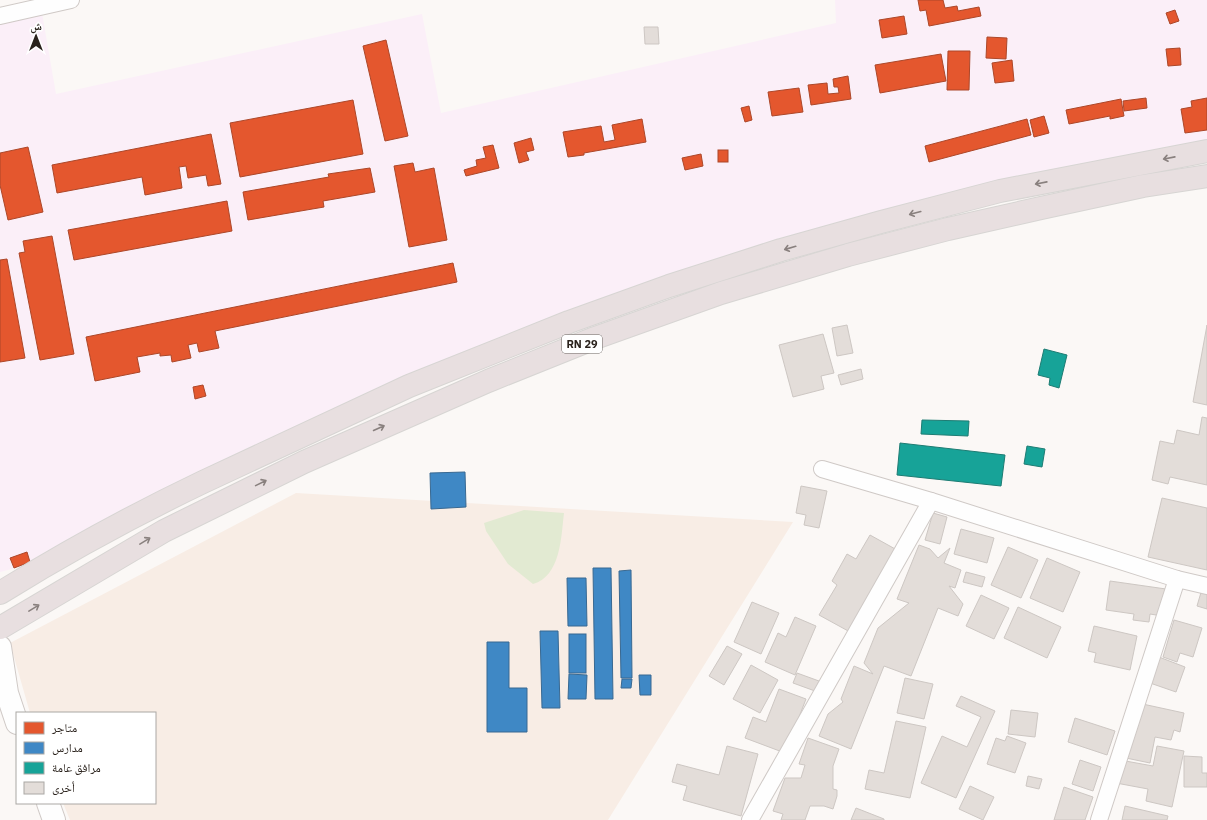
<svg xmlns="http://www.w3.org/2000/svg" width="1207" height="820" viewBox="0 0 1207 820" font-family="'IBM Plex Sans','Noto Naskh Arabic',sans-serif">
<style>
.commercial{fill:#fbeff8}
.built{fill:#f8ede5}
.green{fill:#e2ead2}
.shops{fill:#e4572e;stroke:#ac4729}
.schools{fill:#3f88c5;stroke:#396992}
.public{fill:#17a398;stroke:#1d7c73}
.building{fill:#e3ddd9;stroke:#cdc7c3}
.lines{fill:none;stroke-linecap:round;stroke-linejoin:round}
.minor-casing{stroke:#cfc9c6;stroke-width:18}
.secondary-casing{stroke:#cfc9c6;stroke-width:24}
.trunk-casing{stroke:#d7d5d3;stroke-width:24}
.minor{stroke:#fefefe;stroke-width:16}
.secondary{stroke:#fefefe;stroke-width:22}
.trunk{stroke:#e8dfe0;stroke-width:22}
.oneway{stroke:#89807e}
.labels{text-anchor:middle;stroke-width:4;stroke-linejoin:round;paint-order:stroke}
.shield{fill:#fff;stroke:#6a6460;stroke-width:1}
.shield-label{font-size:11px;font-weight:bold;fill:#2a221c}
</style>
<rect width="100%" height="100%" fill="#fbf8f6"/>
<polygon class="commercial" points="835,0 1207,0 1207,151 1095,172 569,322 58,557 0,572 0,16 41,7 56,94 422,14 441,113 836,23"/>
<polygon class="built" points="296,493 793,522 608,820 70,820 63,803 155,803 155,713 30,713 10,643"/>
<path class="green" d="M524,510l40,3c-3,24 -3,63 -31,71l-25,-20 -22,-33 -2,-8z"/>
<g class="shops">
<polygon points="918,0 943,0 945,8 957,6 958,11 979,7 981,16 929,26 926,10 920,11"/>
<polygon points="1175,10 1179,21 1170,24 1166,13"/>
<polygon points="904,16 907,34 882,38 879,20"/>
<polygon points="987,37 1007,38 1006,59 986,58"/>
<polygon points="386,40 408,136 385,141 363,46"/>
<polygon points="1180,48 1181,65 1168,66 1166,49"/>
<polygon points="948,51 970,51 969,90 947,90"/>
<polygon points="941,54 946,81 880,93 875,65"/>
<polygon points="1012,60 1014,81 995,83 992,63"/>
<polygon points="848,76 851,99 811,105 808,85 827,83 828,94 839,93 838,87 834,87 833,79"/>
<polygon points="799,88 803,112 772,116 768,92"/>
<polygon points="1146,98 1147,108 1124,111 1123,101"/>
<polygon points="1207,98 1207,130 1185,133 1181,109 1192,107 1191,101"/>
<polygon points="1121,99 1124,116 1110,119 1110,116 1069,124 1066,110"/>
<polygon points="353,100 363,154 240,177 230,123"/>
<polygon points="749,106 752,120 745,122 741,108"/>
<polygon points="1044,116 1049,133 1034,137 1030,120"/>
<polygon points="642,119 646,142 584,153 584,155 568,157 563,132 601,126 604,142 615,140 612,125"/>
<polygon points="1027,119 1031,135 929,162 925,146"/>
<polygon points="211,134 221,184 208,186 206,175 188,178 186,166 179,167 182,188 145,195 142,177 57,193 52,165"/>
<polygon points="531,138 534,150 526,152 529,160 519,163 514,143"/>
<polygon points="493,145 499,168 466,176 464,170 477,166 476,160 486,158 483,147"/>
<polygon points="28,147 43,212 8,220 0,185 0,153"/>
<rect x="718" y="150" width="10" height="12"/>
<polygon points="701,154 703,166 685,170 682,158"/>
<polygon points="413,163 415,172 434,168 447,240 409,247 394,166"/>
<polygon points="370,168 375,192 323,201 324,207 248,220 243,192 329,177 328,174"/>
<polygon points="227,201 232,231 74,260 68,230"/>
<polygon points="52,236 74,354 40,360 19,253 25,252 23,241"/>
<polygon points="7,259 25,358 0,362 0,260"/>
<polygon points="453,263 457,282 215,331 219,348 199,352 197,343 188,345 191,358 172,362 171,355 160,356 160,353 137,357 140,372 95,381 86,337"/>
<polygon points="203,385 206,396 195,399 193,387"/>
<polygon points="27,552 30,562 14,568 10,558"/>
</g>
<g class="schools">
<polygon points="465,472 466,507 431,509 430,473"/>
<polygon points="593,568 611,568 613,699 595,699"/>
<polygon points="631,570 632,678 621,678 619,571"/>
<polygon points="567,578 586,578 587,626 568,626"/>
<polygon points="540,631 558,631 560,708 542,708"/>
<rect x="569" y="634" width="17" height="39"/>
<polygon points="487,642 509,642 509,688 527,688 527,732 487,732"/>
<polygon points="569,674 587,675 586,699 568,699"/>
<polygon points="639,675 651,675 651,695 640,695"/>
<polygon points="622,679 632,679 631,688 621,688"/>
</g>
<g class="public">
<polygon points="1044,349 1067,355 1059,388 1049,385 1050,378 1038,375"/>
<polygon points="922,420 969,421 968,436 921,434"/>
<polygon points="900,443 1005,455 1001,486 897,475"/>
<polygon points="1027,446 1045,449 1042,467 1024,464"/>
</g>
<g class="building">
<polygon points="644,27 658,27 659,44 645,44"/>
<polygon points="847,325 853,353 837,356 832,328"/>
<polygon points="1207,325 1207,405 1193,402"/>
<polygon points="823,334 834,373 821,376 824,389 793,397 779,345"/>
<polygon points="861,369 863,379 841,385 838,375"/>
<polygon points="1202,417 1207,418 1207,485 1170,477 1168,484 1152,480 1160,441 1174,444 1177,430 1199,435"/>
<polygon points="801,486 827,491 819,528 804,525 806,515 796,513"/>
<polygon points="1162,498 1207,508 1207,570 1148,557"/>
<polygon points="933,513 947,517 940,544 925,540"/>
<polygon points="961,529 994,538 987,563 954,554"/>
<polygon points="870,535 897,550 850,632 819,615 837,585 832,581 847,554 856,559"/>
<polygon points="919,545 930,549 938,558 950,548 944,563 961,570 955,588 949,586 963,604 958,616 938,608 911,676 884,666 851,749 819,736 828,714 843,702 841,699 854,666 873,674 864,663 878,628 909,603 897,599"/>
<polygon points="1008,547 1038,560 1021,598 991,585"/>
<polygon points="1047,558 1080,572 1063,612 1030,598"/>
<polygon points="966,572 985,577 982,587 963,582"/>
<polygon points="1110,581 1166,589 1162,616 1150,614 1149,622 1133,620 1134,614 1106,610"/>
<polygon points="1202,589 1207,591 1207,609 1197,606"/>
<polygon points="981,595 1009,608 994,639 966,626"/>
<polygon points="752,602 779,613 761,654 734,642"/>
<polygon points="1018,607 1061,627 1047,658 1004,638"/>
<polygon points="795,617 816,626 795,675 765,662 778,633 786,637"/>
<polygon points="1174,620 1202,628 1193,657 1180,653 1177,662 1163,657"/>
<polygon points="1094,626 1137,636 1130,670 1094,662 1096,653 1088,651"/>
<polygon points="727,646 742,654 724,685 709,676"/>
<polygon points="1159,657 1185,667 1176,692 1150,683"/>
<polygon points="751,665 778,680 760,713 733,699"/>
<polygon points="797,673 819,681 815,691 793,683"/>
<polygon points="905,678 933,684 924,719 897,713"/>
<polygon points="779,689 806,699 785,753 745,738 753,717 766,722"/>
<polygon points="961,696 995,711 956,798 921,783 942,736 967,747 981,717 956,706"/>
<polygon points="1138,703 1184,713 1180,732 1174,730 1171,740 1155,737 1150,763 1126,758"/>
<polygon points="1011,710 1038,713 1035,737 1008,734"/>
<polygon points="1075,718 1115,731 1107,755 1068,742"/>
<polygon points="896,721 926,727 910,798 865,789 869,770 884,773"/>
<polygon points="1007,736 1026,743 1015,773 987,764 996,738 1005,741"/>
<polygon points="808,738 839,749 833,766 833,789 837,790 837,796 833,809 824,806 810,806 805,820 781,820 783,814 773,811 785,778 801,778 805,765 799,764"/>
<polygon points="727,746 758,754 741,816 683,800 687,786 672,782 677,764 719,775"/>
<polygon points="1157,746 1184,751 1172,807 1146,801 1148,789 1116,783 1120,760 1153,766"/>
<polygon points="1184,756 1202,757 1202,773 1207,773 1207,787 1184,787"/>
<polygon points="1080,760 1101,767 1093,791 1072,784"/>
<polygon points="1028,776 1042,779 1039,789 1026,786"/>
<polygon points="970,786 994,797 983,820 959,809"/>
<polygon points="1064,787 1093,797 1085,820 1054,820"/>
<polygon points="1125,806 1168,816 1167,820 1122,820"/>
<polygon points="856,808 884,819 884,820 851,820"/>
</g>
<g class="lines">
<g class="minor-casing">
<g id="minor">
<polyline points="0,16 71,0"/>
<polyline points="822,469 931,501 1177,579 1207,586"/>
<polyline points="750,820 931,501"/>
<polyline points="1099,820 1177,579"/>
</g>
</g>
<g class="secondary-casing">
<g id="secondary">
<polyline points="0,647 7,693 17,723"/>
<polyline points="48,803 54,820"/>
</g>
</g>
<g class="trunk-casing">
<g id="trunk">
<path d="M0,593c66,-41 134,-78 203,-111l206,-96 160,-64 100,-36 112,-36 100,-28 119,-31 207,-40"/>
<polyline points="0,628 164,531 304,462 488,381 595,338 721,293 848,255 948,229 1041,208 1143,186 1207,176"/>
</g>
</g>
<use href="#minor" class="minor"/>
<use href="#secondary" class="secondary"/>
<use href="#trunk" class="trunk"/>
</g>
<defs><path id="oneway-shaft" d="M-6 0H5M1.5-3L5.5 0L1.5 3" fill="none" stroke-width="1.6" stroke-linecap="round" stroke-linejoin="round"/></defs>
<g class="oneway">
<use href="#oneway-shaft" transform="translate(1169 158) rotate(169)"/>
<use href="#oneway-shaft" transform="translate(1041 183) rotate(169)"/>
<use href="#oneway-shaft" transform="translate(915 213) rotate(165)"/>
<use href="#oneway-shaft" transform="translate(790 248) rotate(164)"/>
<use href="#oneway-shaft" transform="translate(379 428) rotate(-24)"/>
<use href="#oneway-shaft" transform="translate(261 483) rotate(-26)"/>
<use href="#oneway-shaft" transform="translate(145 541) rotate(-31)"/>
<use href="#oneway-shaft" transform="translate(34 608) rotate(-31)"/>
</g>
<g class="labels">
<rect class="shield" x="562" y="335" width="40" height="18" rx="3"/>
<g class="shield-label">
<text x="582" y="348">RN 29</text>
</g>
</g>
<rect x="16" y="712" width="140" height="92" fill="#ffffff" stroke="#aaa7a4"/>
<rect x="24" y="722" width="20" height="12" fill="#e4572e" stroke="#aaa7a4"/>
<text x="52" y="732" font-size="12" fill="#2a221c">متاجر</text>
<rect x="24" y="742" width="20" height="12" fill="#3f88c5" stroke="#aaa7a4"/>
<text x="52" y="752" font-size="12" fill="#2a221c">مدارس</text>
<rect x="24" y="762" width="20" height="12" fill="#17a398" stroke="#aaa7a4"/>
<text x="52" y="772" font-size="12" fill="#2a221c">مرافق عامة</text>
<rect x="24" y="782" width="20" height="12" fill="#e3ddd9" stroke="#aaa7a4"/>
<text x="52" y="792" font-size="12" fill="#2a221c">أخرى</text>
<g transform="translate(36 36)" stroke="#ffffff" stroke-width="3" paint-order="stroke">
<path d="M0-3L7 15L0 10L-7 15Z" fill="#2a221c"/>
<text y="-6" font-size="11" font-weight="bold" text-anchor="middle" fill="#2a221c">ش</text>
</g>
</svg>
